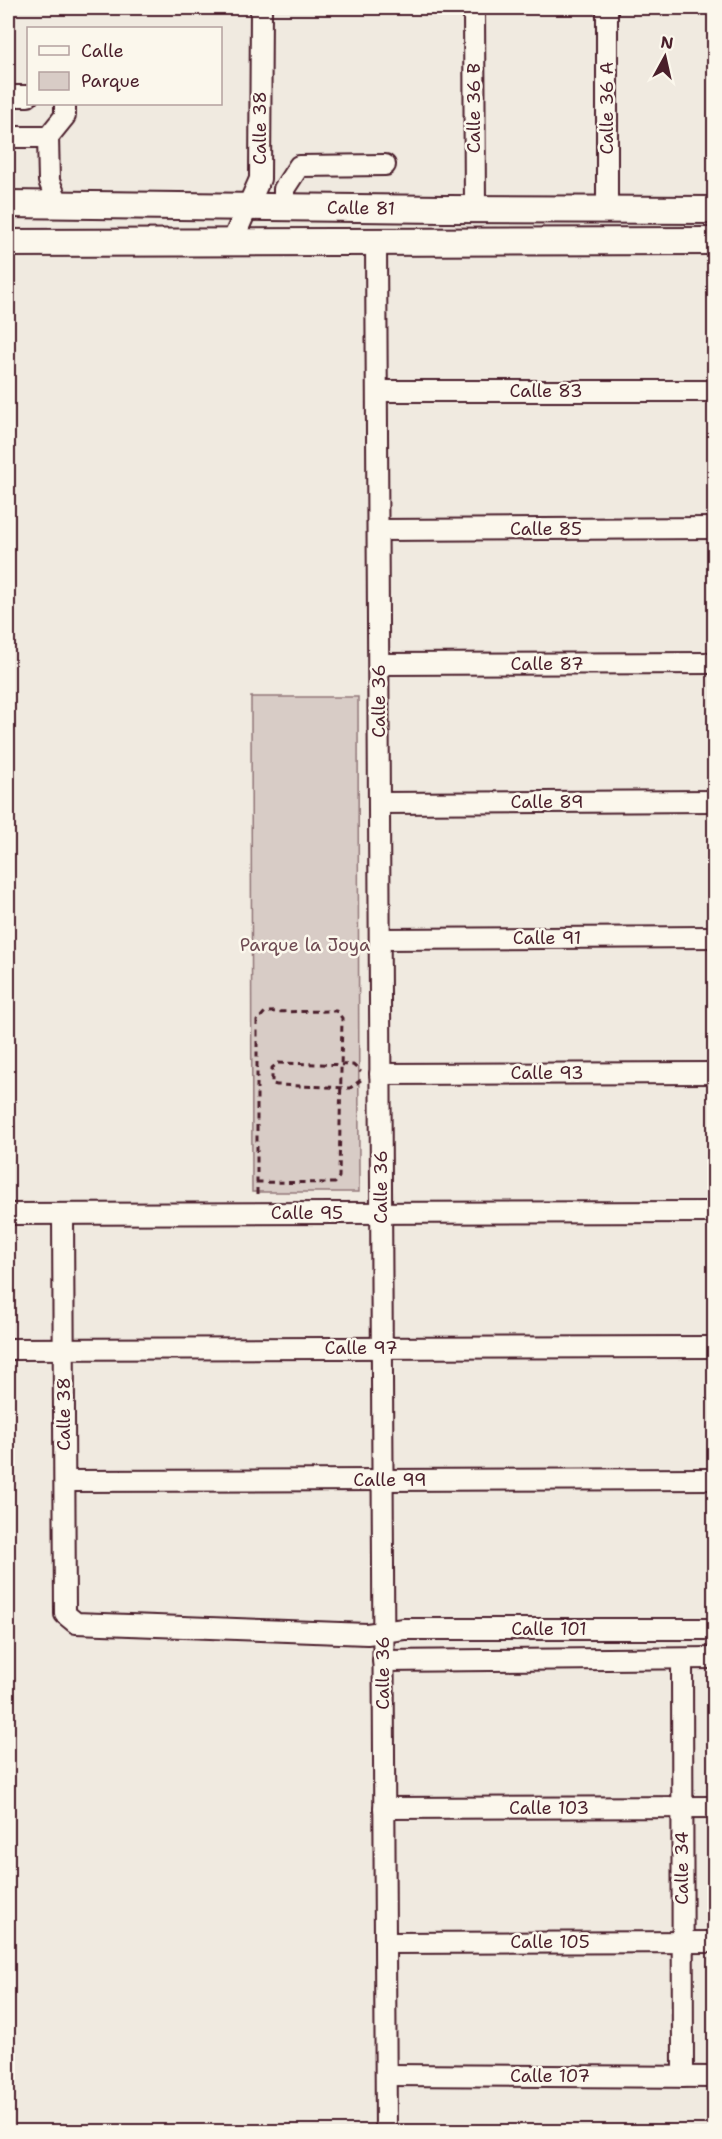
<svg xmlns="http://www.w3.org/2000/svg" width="722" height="2139" viewBox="0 0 722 2139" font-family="'Shantell Sans',sans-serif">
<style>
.green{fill:#d8ccc6;stroke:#917678;stroke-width:1.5}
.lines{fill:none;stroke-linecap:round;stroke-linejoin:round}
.minor-casing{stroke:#4a1f2b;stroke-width:24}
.major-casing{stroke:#4a1f2b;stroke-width:30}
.path{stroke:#4a1f2b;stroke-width:3;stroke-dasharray:6 4.5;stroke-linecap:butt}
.minor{stroke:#fbf7ec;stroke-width:20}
.major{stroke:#fbf7ec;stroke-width:26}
.labels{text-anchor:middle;stroke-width:5;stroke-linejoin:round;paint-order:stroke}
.street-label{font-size:18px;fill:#4a1f2b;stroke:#fbf7ec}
.park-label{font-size:18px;fill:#6e4a52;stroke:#fbf7ec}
</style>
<rect width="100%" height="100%" fill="#f0eae0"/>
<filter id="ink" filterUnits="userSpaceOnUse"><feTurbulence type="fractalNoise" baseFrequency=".0167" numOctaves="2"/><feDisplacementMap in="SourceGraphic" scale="12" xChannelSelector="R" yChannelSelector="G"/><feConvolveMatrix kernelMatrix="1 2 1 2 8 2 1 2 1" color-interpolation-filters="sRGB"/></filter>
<g filter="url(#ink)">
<polygon class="green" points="251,697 358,697 359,1192 252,1192"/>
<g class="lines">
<g class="minor-casing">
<g id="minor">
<polyline points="474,8 475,209"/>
<polyline points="8,96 28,96"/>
<polyline points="8,137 48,137"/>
<polyline points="59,205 49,181 48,137 65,116 65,104"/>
<polyline points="284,207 284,189 299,166 385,165"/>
<polyline points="607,209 607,8"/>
<polyline points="232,242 260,179 261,8"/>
<polyline points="376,242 386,2132"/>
<polyline points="377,391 714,391"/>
<polyline points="378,530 714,528"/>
<polyline points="379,664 714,663"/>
<polyline points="379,803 714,801"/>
<polyline points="380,939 714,937"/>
<polyline points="380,1074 714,1073"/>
<polyline points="8,1214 714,1212"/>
<polyline points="63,1214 65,1614 76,1623 367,1634 404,1629 714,1629"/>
<polyline points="8,1349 714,1347"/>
<polyline points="65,1481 714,1479"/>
<polyline points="682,1659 683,2077"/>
<polyline points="383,1661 714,1658"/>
<polyline points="384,1808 714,1807"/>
<polyline points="385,1943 714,1942"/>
<polyline points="386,2075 714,2077"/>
</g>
</g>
<g class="major-casing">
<g id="major">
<polyline points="8,204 444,209 714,210"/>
<polyline points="8,243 714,241"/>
</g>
</g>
<g class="path">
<polyline points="361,1080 350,1088 277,1085 272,1084 272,1068 278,1063 353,1065 361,1072"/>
<polyline points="257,1194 257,1021 265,1012 336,1011 342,1018 339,1177 335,1183 257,1182"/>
</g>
<use href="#minor" class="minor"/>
<use href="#major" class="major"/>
</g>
</g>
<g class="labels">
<g class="street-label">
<text transform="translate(474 108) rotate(-90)" y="6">Calle 36 B</text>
<text transform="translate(607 108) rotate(-90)" y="6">Calle 36 A</text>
<text transform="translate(260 128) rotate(-90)" y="6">Calle 38</text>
<text transform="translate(361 208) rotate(1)" y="6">Calle 81</text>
<text x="546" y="397">Calle 83</text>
<text x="546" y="535">Calle 85</text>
<text x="547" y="670">Calle 87</text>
<text transform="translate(379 701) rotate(-90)" y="6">Calle 36</text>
<text x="547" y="808">Calle 89</text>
<text x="547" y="944">Calle 91</text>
<text x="547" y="1079">Calle 93</text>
<text transform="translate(381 1187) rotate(-90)" y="6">Calle 36</text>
<text x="307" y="1219">Calle 95</text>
<text x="361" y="1354">Calle 97</text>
<text transform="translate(64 1414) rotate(-90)" y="6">Calle 38</text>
<text x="390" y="1486">Calle 99</text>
<text x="549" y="1635">Calle 101</text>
<text transform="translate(383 1673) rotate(-90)" y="6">Calle 36</text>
<text x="549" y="1814">Calle 103</text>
<text transform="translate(682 1868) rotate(-90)" y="6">Calle 34</text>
<text x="550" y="1948">Calle 105</text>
<text x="550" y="2082">Calle 107</text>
</g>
<g class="park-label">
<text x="305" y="951">Parque la Joya</text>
</g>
</g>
<rect width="722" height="2139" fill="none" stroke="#fbf7ec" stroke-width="30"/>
<rect x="15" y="15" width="692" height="2109" fill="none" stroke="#4a1f2b" stroke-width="2" filter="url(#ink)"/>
<rect x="27" y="27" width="195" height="78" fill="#fbf7ec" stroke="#b4a19f" stroke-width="1.5"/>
<rect x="39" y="46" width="30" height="9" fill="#fbf7ec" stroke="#b4a19f" stroke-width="1.5"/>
<text x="81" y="57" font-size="18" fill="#4a1f2b">Calle</text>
<rect x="39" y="72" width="30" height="18" fill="#d8ccc6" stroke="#b4a19f" stroke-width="1.5"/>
<text x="81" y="87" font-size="18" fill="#4a1f2b">Parque</text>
<g transform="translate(665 57) rotate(8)" stroke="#fbf7ec" stroke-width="4.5" paint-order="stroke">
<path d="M0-4.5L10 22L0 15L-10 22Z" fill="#4a1f2b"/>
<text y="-9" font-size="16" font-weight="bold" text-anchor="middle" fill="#4a1f2b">N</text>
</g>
</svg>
